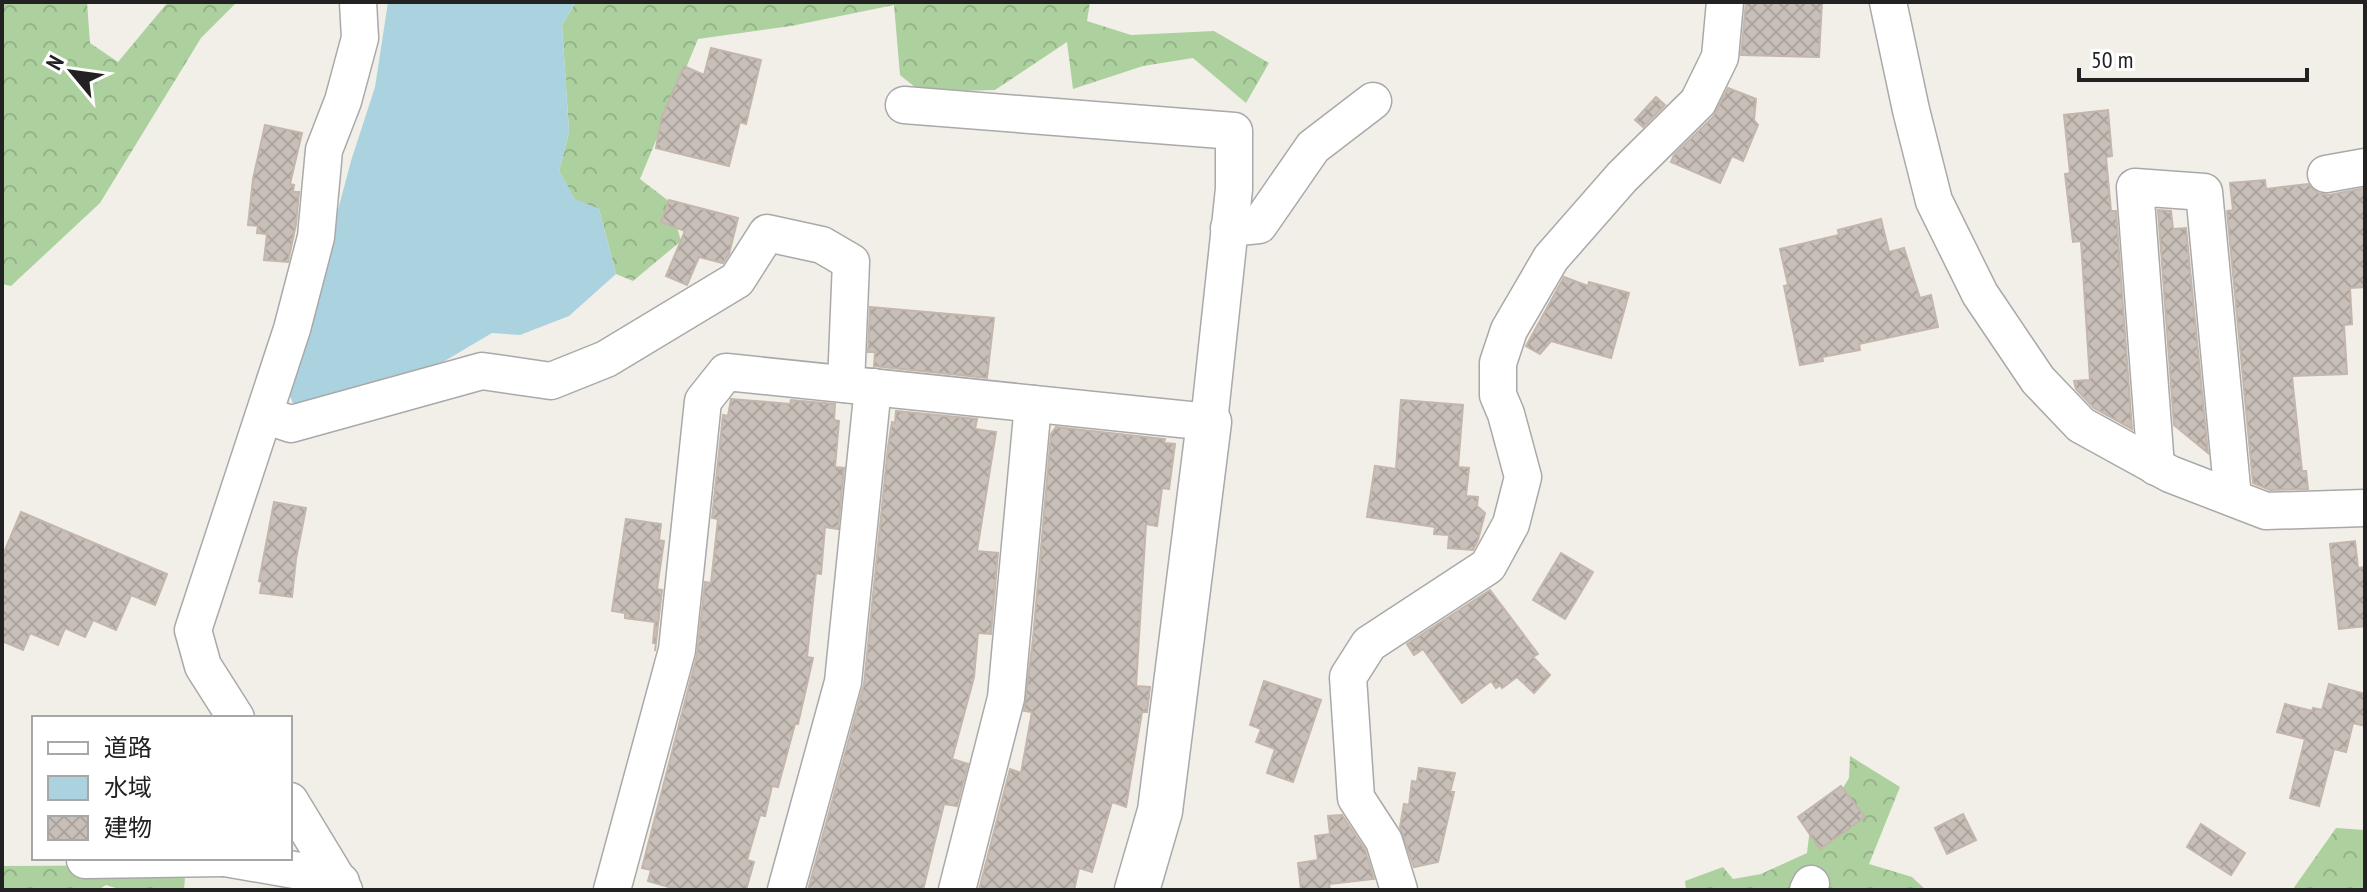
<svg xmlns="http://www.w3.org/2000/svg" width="2367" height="892" viewBox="0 0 2367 892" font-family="'PT Sans Narrow','Noto Sans JP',sans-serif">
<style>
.forest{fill:url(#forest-crowns)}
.water{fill:#aad3df}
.building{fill:url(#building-cross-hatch);stroke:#c4b6ab;stroke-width:2}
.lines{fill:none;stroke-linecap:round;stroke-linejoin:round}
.minor-casing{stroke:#a9a9a9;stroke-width:39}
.tertiary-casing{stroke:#a9a9a9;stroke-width:47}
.minor{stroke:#fff;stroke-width:36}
.tertiary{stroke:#fff;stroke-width:44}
</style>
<defs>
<pattern id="forest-crowns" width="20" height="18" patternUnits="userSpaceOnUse" patternTransform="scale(2)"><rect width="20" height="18" fill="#add19e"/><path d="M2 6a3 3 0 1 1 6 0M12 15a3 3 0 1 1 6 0" fill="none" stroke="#95b388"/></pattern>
<pattern id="building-cross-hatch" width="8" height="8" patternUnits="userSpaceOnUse" patternTransform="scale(2)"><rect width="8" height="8" fill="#c7bfb8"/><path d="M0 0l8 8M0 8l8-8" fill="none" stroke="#aba49e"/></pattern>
</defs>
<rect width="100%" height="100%" fill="#f2efe9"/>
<g class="forest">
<polygon points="2,2 87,2 90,43 118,62 168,2 237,2 201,38 100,203 11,286 2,284"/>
<polygon points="576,2 1090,2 1087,21 1131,35 1214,31 1269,63 1246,103 1193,58 1143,66 1073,89 1067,42 995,90 921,92 900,75 894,5 791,26 698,39 640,179 670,202 681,241 633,281 616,274 599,209 575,200 559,171 569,132 562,25"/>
<polygon points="1850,756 1900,787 1869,864 1912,877 1926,890 1686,890 1685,881 1723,867 1733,879 1761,874 1807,853 1812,811 1828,812 1849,778"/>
<polygon points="2336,828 2365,830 2365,890 2283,890 2293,889"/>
<polygon points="186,865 184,890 122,890 106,885 98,890 2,890 2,866"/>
</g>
<polygon class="water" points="388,2 576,2 562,25 569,132 559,171 575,199 599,209 616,274 569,316 520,335 492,333 426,372 298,415 289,394 351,161 375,87"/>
<g class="building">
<polygon points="1746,2 1822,2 1819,57 1741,55"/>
<polygon points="711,48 761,60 746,124 740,122 729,166 656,148 661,119 684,66 704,75"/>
<polygon points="1728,88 1756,99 1754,120 1758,125 1743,161 1732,156 1720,183 1671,162 1674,155 1713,117"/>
<polygon points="1656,97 1665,105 1643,127 1635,120"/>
<polygon points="2108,110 2112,156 2106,157 2111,211 2116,211 2132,429 2094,408 2076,389 2074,381 2090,380 2081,241 2073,242 2065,174 2070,173 2064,115"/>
<polygon points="265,125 302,133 290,184 294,185 293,192 299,192 296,224 288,262 264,260 267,234 257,233 258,226 248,225 253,179"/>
<polygon points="2265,180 2266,189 2308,184 2318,193 2329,195 2365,188 2365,287 2350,288 2352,324 2344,325 2347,374 2292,376 2302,471 2306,471 2308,489 2270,490 2253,483 2227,211 2233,210 2230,183"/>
<polygon points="669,200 738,218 729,254 723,263 699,257 687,285 666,276 685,231 661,222"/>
<polygon points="2158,210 2171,211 2173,229 2186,228 2208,453 2174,425"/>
<polygon points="1881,219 1889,252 1904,248 1920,298 1931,295 1938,327 1859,344 1860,350 1822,357 1823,361 1800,365 1784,286 1788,285 1780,249 1839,235 1838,230"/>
<polygon points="1564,277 1588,286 1589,282 1629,293 1611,358 1551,341 1540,354 1526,346"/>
<polygon points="870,307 994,318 987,378 874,366 875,352 868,352"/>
<polygon points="731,399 790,404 791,400 835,404 834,420 839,421 835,467 844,468 838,529 825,527 821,574 816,573 807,657 813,658 798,724 795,724 778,787 772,786 765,816 760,815 747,860 754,862 746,890 679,890 648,881 651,870 642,868 697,655 705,582 711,583 718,519 712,518 723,415 728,416"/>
<polygon points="1401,400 1463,405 1458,467 1469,468 1466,496 1478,497 1477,506 1485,513 1478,540 1473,550 1448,548 1449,535 1434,534 1435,527 1367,517 1375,466 1396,469"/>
<polygon points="896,411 977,419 975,429 996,432 977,551 998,553 991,634 978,633 974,677 952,759 968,764 957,806 944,804 923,890 808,890 864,684 888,447 892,422 895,423"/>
<polygon points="1056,427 1165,439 1164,443 1175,444 1169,489 1162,488 1157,526 1146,524 1136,686 1150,687 1147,712 1142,712 1126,807 1112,802 1092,872 1079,868 1074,890 979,890 1010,769 1021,773 1032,712 1024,711 1033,639 1051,434"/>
<polygon points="274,502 306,508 296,559 292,597 260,593 262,582 259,581"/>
<polygon points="21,512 167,574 155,605 131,595 116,630 93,620 85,637 65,628 58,645 30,633 23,650 2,641 2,557"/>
<polygon points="626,519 661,524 659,540 664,541 657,589 662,590 655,651 656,643 653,643 655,622 625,618 625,613 612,611"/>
<polygon points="2355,541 2358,568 2365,567 2365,626 2339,629 2330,544"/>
<polygon points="1561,553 1593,572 1565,619 1533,600"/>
<polygon points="1490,590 1538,654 1533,657 1550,675 1534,693 1517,677 1502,688 1500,685 1496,688 1491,681 1462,703 1423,649 1414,655 1407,644"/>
<polygon points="1264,681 1321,700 1293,782 1267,773 1275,749 1256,742 1261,729 1250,725"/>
<polygon points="2329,684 2365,694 2365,726 2353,723 2346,752 2334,749 2319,806 2290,798 2305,739 2277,732 2285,704 2312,711 2313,708 2322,710"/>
<polygon points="1419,768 1455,773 1450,792 1454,792 1438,862 1414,867 1400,827 1404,804 1409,805 1412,781 1417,782"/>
<polygon points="1841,786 1865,817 1820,849 1798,817"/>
<polygon points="1963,814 1976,840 1947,854 1935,828"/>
<polygon points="1342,815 1365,850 1374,879 1329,884 1330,890 1301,890 1298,863 1318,860 1315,836 1330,834 1328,816"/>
<polygon points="2201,824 2245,853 2231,875 2187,847"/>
</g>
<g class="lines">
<g class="minor-casing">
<g id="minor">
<polyline points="1888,2 1911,110 1934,201 1980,294 2038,380 2081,425 2170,474 2266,511 2365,508"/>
<polyline points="2326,174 2365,167"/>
<polyline points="1229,228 1259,225 1313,147 1373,101"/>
<polyline points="264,415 291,424 482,371 551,381 606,359 737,280 767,233 822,245 851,262 846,384"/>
<polyline points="2156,467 2135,187 2204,192 2233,498"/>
<polyline points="236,718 203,666 193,630 292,329 316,237 324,150 343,101 360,38 358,2"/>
<polyline points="290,801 344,890"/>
<polyline points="225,858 300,871 341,882"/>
<polyline points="85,860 223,858"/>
<polyline points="612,890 677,650 703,401 726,372 1209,422 1234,189 1234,131 904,105"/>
<polyline points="786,890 843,682 873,387"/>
<polyline points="957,890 1006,698 1033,404"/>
<polyline points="1399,890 1384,841 1356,798 1348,677 1369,644 1488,566 1511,524 1523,477 1506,414 1498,395 1498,363 1509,330 1551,258 1622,177 1698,102 1720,57 1725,2"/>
<polyline points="1808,890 1811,884"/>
</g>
</g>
<g class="tertiary-casing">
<polyline id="tertiary" points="1137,890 1160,811 1209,422"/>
</g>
<use href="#minor" class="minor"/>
<use href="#tertiary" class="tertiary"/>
</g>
<rect width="2367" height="892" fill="none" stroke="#222222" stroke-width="8"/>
<rect x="32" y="716" width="260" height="144" fill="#ffffff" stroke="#a7a7a7" stroke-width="2"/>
<rect x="48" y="742" width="40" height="12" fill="#ffffff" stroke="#a7a7a7" stroke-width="2"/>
<text x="104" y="756" font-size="24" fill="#222222">道路</text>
<rect x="48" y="776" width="40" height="24" fill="#aad3df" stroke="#a7a7a7" stroke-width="2"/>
<text x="104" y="796" font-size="24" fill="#222222">水域</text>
<rect x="48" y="816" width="40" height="24" fill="url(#building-cross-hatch)" stroke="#a7a7a7" stroke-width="2"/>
<text x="104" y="836" font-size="24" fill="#222222">建物</text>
<g transform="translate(72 72) rotate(299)" stroke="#ffffff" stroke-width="6" paint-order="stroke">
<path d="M0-6L14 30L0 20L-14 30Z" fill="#222222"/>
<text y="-12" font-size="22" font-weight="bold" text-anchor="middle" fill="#222222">N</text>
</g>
<path d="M2079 68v12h228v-12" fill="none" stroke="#222222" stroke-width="4"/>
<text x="2091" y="68" font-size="24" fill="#222222" stroke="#ffffff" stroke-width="6" paint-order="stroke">50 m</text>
</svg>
